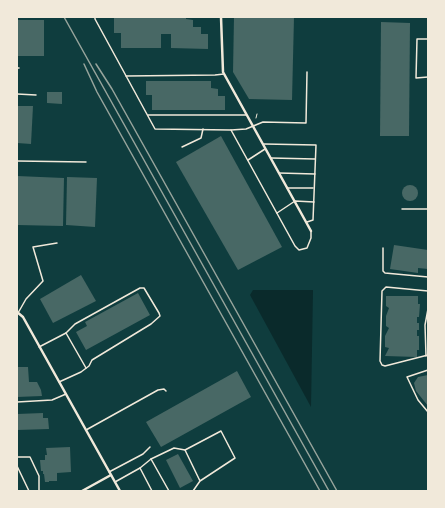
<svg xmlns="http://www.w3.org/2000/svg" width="445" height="508" viewBox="0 0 445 508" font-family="Quicksand,sans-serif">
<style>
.water{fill:#0a2a2b}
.building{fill:#486865}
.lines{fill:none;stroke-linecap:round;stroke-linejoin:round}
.path{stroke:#f1e9da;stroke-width:1}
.service{stroke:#f1e9da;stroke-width:1.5}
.minor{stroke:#f1e9da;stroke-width:2.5}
.rail{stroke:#97a49c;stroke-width:1.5}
</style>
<rect width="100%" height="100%" fill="#0f3d3e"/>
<polygon class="water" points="253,290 313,290 311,407 250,295"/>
<g class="building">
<polygon points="114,17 186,17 186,19 193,20 193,27 201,27 201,34 208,34 208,49 171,48 171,34 161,34 161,48 121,48 121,33 114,33"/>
<polygon points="234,17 294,17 292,100 249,99 233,72"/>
<rect x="17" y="20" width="27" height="36"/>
<polygon points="381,22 410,23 409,136 380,136"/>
<polygon points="146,81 211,81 211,88 218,89 218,96 225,96 225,110 152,110 152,95 146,95"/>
<polygon points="47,92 62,92 62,104 47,103"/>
<polygon points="17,106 33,106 31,144 17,143"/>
<polygon points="221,136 282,247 238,270 176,162"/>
<polygon points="17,176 64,178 63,226 17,225"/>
<polygon points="67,177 97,178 95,227 66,225"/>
<circle cx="410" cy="193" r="8"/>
<polygon points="394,245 428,250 428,269 418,268 418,273 390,269"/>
<polygon points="81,275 96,301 53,323 40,299"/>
<polygon points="138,293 150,315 86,350 76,332 87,326 85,322"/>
<polygon points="386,296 418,296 418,304 420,304 419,317 417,317 417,323 419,323 419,330 417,330 417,336 419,336 419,350 417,350 417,357 385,356 389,348 385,347 385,336 389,328 386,326 386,316 389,308 386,306"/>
<polygon points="17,367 28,367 29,382 37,382 41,390 42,396 17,397"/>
<polygon points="237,371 251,397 161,447 146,422"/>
<polygon points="428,375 428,406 416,391 414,383 418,377"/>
<polygon points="43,413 43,418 48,418 49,429 17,430 17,414"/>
<polygon points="70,447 71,472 57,473 57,481 49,481 49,482 45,482 44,474 43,474 43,471 41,471 40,460 45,460 45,455 47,455 46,448"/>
<polygon points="178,454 193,481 180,488 166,460"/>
</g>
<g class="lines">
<polyline class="path" points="256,118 257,114"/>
<g class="service">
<polyline points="95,17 95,19 155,129 231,130"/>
<polyline points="428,39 417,39 416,78 428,77"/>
<polyline points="17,68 19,68"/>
<polyline points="307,72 306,123 263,122 246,129 231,130 295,246 299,250 307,248 311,238 311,231"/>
<polyline points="126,76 215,75 224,74"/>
<polyline points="17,94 36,95"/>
<polyline points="148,115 246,115"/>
<polyline points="264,144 316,145 313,220 307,222"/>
<polyline points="182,147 201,138 203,129"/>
<polyline points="271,158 315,159"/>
<polyline points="248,160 265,149"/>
<polyline points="17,161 86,162"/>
<polyline points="279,173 315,174"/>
<polyline points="287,188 313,188"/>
<polyline points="402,209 428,209"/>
<polyline points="277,213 295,201 314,202"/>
<polyline points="383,248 383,271 385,273 428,277"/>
<polyline points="428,291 386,287 382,291 380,361 382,365 385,366 428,355"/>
<polyline points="18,313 26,299 43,281 33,247 57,243"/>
<polyline points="66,333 86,368"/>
<polyline points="39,347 66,333 75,324 140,288 144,288 159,313 160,316 151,324 92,360 89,366 81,372 59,382"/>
<polyline points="426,356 425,325 428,309"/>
<polyline points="428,370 407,377 418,400 428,412"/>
<polyline points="17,402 52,400 66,394"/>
<polyline points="86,430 158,390 164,389 166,391"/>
<polyline points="17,457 30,457 39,476 39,491"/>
<polyline points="151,459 169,491"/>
<polyline points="17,466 29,491"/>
<polyline points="140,468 152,491"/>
<polyline points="109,472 143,454 150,447"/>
<polyline points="115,482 140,468 151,459 174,448 185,450"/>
<polyline points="193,491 200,481 235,458 221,431 185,450 200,481"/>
</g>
<g class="minor">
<polyline points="221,17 223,72 311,231"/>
<polyline points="17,312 23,317 120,491"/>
<polyline points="82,491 111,475"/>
</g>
<g class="rail">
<polyline points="64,17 329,491"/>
<polyline points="84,64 97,92 320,491"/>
<polyline points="96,64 112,89 337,491"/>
</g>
</g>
<rect width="445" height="508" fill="none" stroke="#f1e9da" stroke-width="36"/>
</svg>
